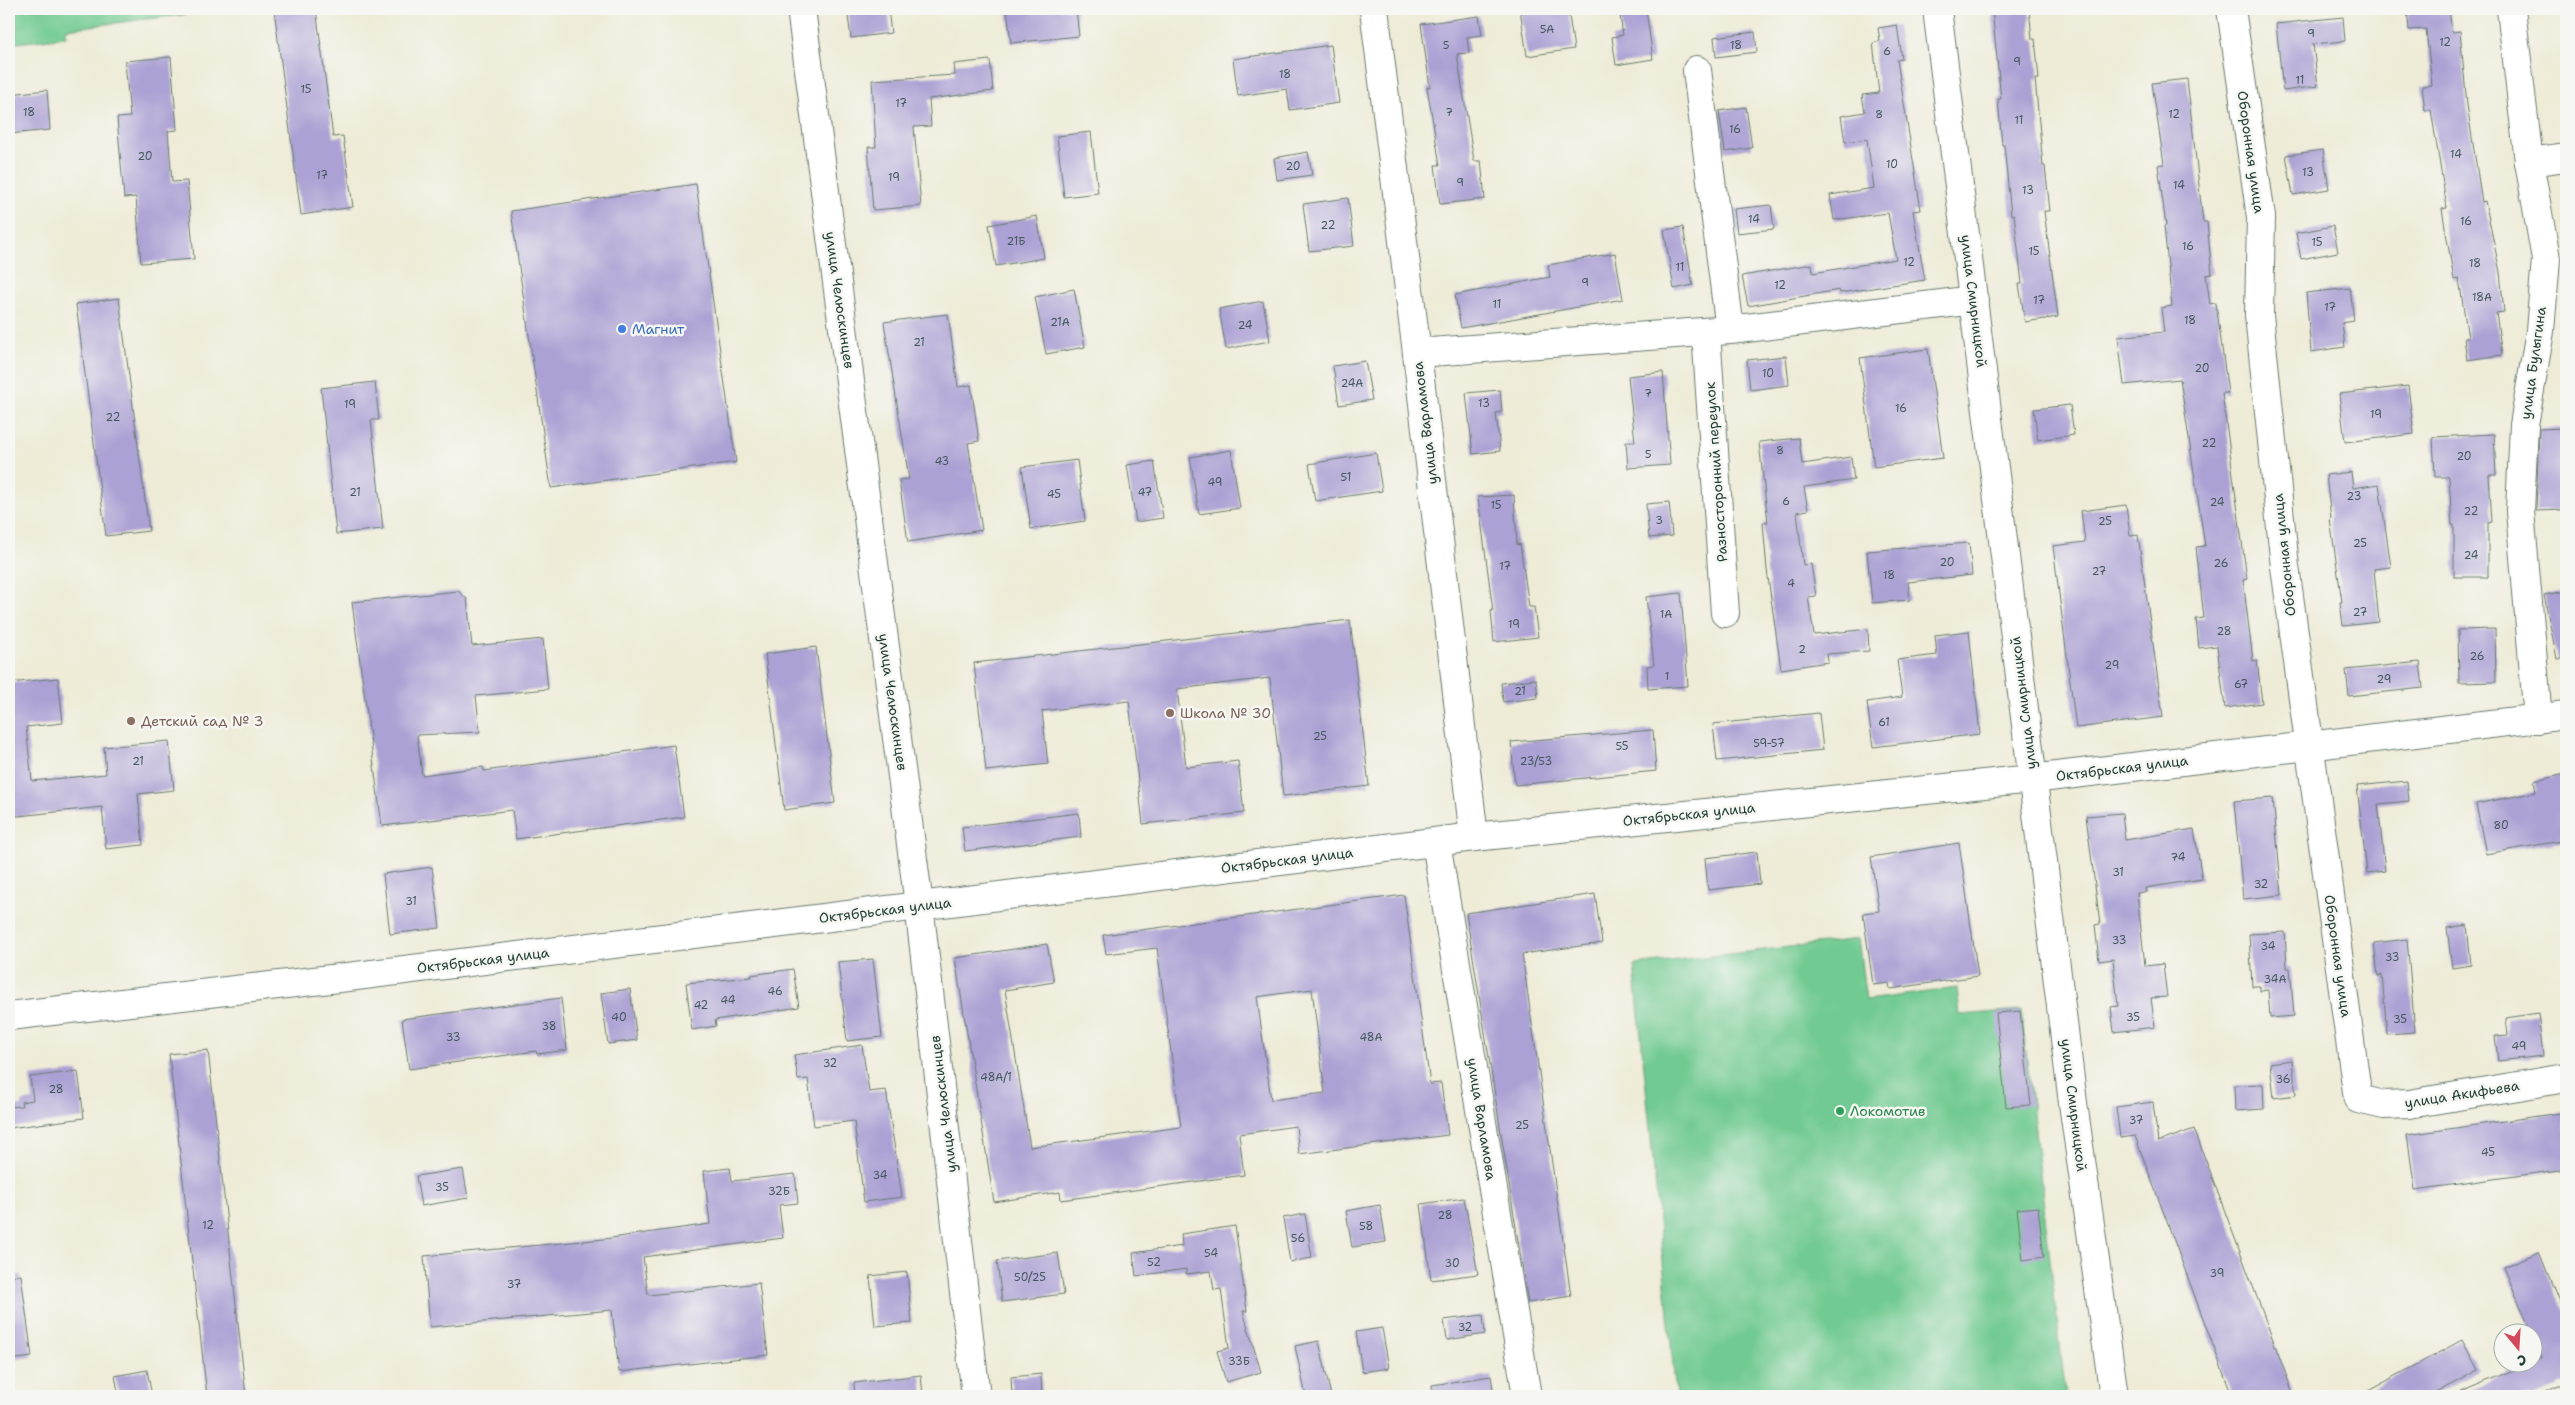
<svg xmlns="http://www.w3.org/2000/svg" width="2575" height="1405" viewBox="0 0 2575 1405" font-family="'Shantell Sans',sans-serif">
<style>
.green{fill:#71ca91;stroke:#488462}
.building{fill:#aca1d4;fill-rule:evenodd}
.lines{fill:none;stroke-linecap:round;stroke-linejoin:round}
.minor-casing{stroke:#677a6d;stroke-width:30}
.major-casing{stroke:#677a6d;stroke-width:30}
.minor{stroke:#fff;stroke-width:28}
.major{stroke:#fff;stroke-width:28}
.shop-dot{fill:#3f7fe0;stroke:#f6f6f2;stroke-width:2}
.education-dot{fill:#8d6e63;stroke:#f6f6f2;stroke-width:2}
.leisure-dot{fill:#2e9e5b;stroke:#f6f6f2;stroke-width:2}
.labels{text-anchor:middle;stroke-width:5;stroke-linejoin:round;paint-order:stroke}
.number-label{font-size:11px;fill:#42565c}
.street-label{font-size:14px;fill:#1f3d34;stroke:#f6f6f2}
.shop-label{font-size:14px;fill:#366cbe;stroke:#f6f6f2;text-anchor:start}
.education-label{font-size:14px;fill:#785e54;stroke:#f6f6f2;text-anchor:start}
.leisure-label{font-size:14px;fill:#27864d;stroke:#f6f6f2;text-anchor:start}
</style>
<rect width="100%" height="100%" fill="#f6f6f2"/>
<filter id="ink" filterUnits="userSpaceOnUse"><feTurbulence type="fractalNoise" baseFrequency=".02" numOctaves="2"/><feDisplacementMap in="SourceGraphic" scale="10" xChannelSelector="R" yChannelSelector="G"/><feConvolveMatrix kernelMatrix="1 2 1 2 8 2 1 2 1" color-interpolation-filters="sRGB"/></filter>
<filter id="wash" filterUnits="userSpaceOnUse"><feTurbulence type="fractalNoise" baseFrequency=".0096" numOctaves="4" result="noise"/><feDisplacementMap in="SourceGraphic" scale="20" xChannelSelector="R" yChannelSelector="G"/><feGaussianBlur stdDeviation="1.12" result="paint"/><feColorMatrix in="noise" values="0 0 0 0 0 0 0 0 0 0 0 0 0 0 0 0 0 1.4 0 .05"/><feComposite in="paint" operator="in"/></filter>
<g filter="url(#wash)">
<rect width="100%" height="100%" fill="#eeebd7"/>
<g class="green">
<polygon points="9,9 213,9 213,11 66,29 66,37 9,44"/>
<polygon points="1858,939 1866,1000 1957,988 1960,1015 2021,1010 2066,1396 1676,1396 1634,965"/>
</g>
<g id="blocks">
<g class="building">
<polygon points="274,9 316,9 333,137 343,136 353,207 301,215"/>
<polygon points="847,9 888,9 891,33 851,38"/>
<polygon points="1007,9 1076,9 1079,36 1011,43"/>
<polygon points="1520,9 1568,9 1574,49 1527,56"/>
<polygon points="1619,9 1646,9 1653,59 1616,65 1612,37 1623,35"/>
<polygon points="1992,9 2029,9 2032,39 2035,39 2039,79 2035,79 2043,166 2045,166 2050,211 2044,211 2058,317 2025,322 2019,284 2022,284 2014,214 2011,215 2004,145 2002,145 1998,99 2001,99"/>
<polygon points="2407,9 2449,9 2452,32 2460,31 2467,105 2482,202 2485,201 2500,272 2504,312 2496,313 2502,355 2467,360 2464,338 2468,338 2459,279 2454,280 2442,209 2447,208 2431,110 2425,110 2422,86 2432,85 2426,29 2409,30"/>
<polygon points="1479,16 1482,35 1467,37 1469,53 1457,54 1474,161 1481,161 1485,199 1440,204 1435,165 1440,165 1427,87 1430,87 1421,24"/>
<polygon points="2343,17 2345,41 2313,44 2318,86 2283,91 2276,24"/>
<polygon points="1897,25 1902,59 1897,60 1921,210 1913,211 1925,280 1840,293 1839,290 1748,306 1742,276 1812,264 1813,273 1896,259 1888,213 1834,220 1830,195 1874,188 1867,139 1845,142 1841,116 1865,112 1862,95 1879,93 1873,43 1880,41 1878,28"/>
<polygon points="1755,32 1757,52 1716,57 1714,37"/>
<polygon points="1331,45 1339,103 1290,110 1287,89 1238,96 1233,59"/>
<polygon points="171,57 177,130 168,131 172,182 187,181 194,259 141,263 136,197 124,198 117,118 130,117 125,61"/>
<polygon points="990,60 993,91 929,99 931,126 914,127 921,206 873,210 868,147 876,147 872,80 955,75 954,64"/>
<polygon points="2187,79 2203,222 2207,222 2212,274 2206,275 2210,304 2216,303 2228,393 2222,393 2247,579 2243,580 2253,661 2257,660 2262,703 2225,708 2217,646 2199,648 2196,619 2204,618 2196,547 2205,546 2180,379 2124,385 2118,337 2164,332 2161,308 2172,306 2164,226 2166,226 2158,165 2164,164 2152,83"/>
<polygon points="47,90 50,130 9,134 9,94"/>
<polygon points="1746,107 1752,148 1725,152 1719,111"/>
<polygon points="1091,132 1098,193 1064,197 1057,136"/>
<polygon points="2323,150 2329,189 2293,195 2286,155"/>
<polygon points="1308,152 1312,175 1277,180 1274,158"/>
<polygon points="696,184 736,462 551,488 511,211"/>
<polygon points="1348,198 1354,246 1309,251 1303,204"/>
<polygon points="1771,205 1774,229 1737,233 1734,209"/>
<polygon points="1037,216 1044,258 996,266 989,225"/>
<polygon points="2333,226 2338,252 2301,259 2296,233"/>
<polygon points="1683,227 1693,285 1674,289 1664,230"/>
<polygon points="1615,253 1623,299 1461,328 1455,295 1550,277 1548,265"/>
<polygon points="2350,288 2354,321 2342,323 2345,347 2311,352 2306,293"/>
<polygon points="1074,289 1085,347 1046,354 1035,297"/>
<polygon points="119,298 149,531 106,536 76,304"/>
<polygon points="1263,301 1270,341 1226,349 1219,309"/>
<polygon points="948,314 958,387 971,385 979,441 968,443 982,530 908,542 899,480 909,479 884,322"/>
<polygon points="1928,349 1943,458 1874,467 1860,358"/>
<polygon points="1786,356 1789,385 1750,390 1747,360"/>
<polygon points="1365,361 1372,400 1339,405 1333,366"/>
<polygon points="1663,372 1670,465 1628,468 1626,442 1635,442 1628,376"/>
<polygon points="375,382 379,420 371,420 383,529 336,534 321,388"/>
<polygon points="2408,386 2414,434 2345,442 2339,394"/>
<polygon points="1500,390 1502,412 1496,413 1500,451 1473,454 1466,393"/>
<polygon points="2070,405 2074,435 2038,440 2034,409"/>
<polygon points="2566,428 2566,510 2536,511 2539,429"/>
<polygon points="2494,434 2496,475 2489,475 2492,522 2488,523 2488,577 2454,577 2454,525 2452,525 2449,477 2435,477 2433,437"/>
<polygon points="1799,438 1802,464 1851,457 1854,480 1804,487 1808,510 1797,512 1803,565 1811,564 1816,596 1808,597 1814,635 1868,629 1869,651 1827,654 1828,662 1781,669 1767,570 1763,523 1768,522 1759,442"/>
<polygon points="1231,450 1240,508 1199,514 1190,457"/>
<polygon points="1376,453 1382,491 1315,501 1309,464"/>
<polygon points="1077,460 1085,521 1031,529 1022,467"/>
<polygon points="1154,461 1163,518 1136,522 1127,465"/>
<polygon points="2351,472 2353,488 2379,484 2391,567 2374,569 2379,622 2343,626 2340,602 2342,602 2330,519 2331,518 2326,475"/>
<polygon points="1514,495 1517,545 1520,544 1529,607 1534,607 1538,637 1494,642 1491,611 1493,611 1478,497"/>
<polygon points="1669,502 1672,536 1649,538 1646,504"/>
<polygon points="2126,505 2130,536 2138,535 2163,717 2076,728 2053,546 2085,542 2081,511"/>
<polygon points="1969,543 1972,575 1908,582 1910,600 1872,603 1867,551"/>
<polygon points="458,591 467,599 472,646 543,639 548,689 476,696 480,732 417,735 422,775 483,767 484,771 674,745 684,817 516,839 512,810 382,826 352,602"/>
<polygon points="2566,591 2566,658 2557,659 2544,595"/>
<polygon points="1681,593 1688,686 1648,689 1647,666 1654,665 1646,597"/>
<polygon points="1350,620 1369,786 1283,796 1270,678 1177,689 1186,767 1238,761 1244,813 1143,824 1129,701 1042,711 1048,764 986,771 974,663"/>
<polygon points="2495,629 2496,682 2459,683 2458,630"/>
<polygon points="1969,631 1980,734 1873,747 1867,702 1902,697 1897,660 1937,655 1935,635"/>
<polygon points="816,647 835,803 784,810 765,654"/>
<polygon points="2420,662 2423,688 2349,696 2346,670"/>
<polygon points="58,678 63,723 26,727 32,781 106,774 104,747 169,741 174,790 138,794 143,845 106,849 102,807 9,817 9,683"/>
<polygon points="1536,679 1538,698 1503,702 1501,683"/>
<polygon points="1819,713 1823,750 1717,761 1713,724"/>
<polygon points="1653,730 1656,771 1515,785 1511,742"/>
<polygon points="2566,774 2566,840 2486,854 2476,804 2536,792 2534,781"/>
<polygon points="2407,781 2409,801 2378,804 2385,871 2367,873 2357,786"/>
<polygon points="2273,798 2282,895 2243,899 2234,801"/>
<polygon points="1079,813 1081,837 965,851 962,827"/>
<polygon points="2122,813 2125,840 2194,829 2202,879 2145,888 2146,892 2137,893 2145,966 2163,964 2167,997 2151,998 2155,1027 2114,1032 2111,1007 2118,1006 2113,959 2099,961 2095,925 2100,924 2086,816"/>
<polygon points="1959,843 1978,976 1890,989 1889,983 1873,985 1863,913 1879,911 1871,857"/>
<polygon points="1757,852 1760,884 1708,890 1705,858"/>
<polygon points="432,867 440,928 390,934 383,874"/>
<polygon points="1595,894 1602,943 1522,954 1571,1296 1528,1303 1466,913"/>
<path d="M1404,895l26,189 11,-1 7,52 -149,19 -3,-28 -57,8 5,41 -183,25 -1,-8 -66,10 -39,-244 92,-14 7,38 -49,8 25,157 151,-20 -24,-179 -51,6 -3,-19zM1312,989l13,104 -54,7 -14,-103z"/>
<polygon points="2467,925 2471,965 2452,968 2447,928"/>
<polygon points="2285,932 2287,968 2290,968 2294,1016 2270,1018 2268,990 2260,991 2260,986 2252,986 2249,934"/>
<polygon points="2407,939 2415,1032 2387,1034 2382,975 2378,976 2374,943"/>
<polygon points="873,959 882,1037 847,1041 838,962"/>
<polygon points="793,969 799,1007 715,1020 716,1026 692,1030 686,983 752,977 751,975"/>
<polygon points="630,989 637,1040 608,1044 601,993"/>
<polygon points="561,998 567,1050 537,1054 536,1051 409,1069 402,1019"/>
<polygon points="2020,1011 2031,1105 2006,1107 1996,1013"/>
<polygon points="2538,1013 2543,1056 2498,1061 2495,1036 2508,1035 2506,1018"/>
<polygon points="862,1045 869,1092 886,1090 902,1197 864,1202 854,1121 814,1126 808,1079 798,1080 794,1055"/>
<polygon points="208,1050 246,1396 207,1396 169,1054"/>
<polygon points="2292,1060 2296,1095 2274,1098 2270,1063"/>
<polygon points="78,1071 84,1118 9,1128 9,1107 22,1106 21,1102 33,1100 30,1077"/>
<polygon points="2263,1084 2264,1109 2235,1111 2234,1085"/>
<polygon points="2153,1102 2158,1142 2194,1129 2294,1396 2232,1396 2135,1136 2120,1138 2116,1107"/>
<polygon points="2566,1112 2566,1169 2415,1190 2407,1135"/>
<polygon points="730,1168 732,1181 795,1174 798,1203 779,1205 783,1238 643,1257 648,1295 759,1283 768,1355 619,1372 612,1310 430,1327 424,1256 604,1239 710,1224 704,1171"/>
<polygon points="463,1169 468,1198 421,1206 416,1176"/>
<polygon points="1464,1198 1478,1274 1431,1280 1421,1204"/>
<polygon points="1380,1205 1386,1242 1352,1247 1346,1211"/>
<polygon points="2038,1207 2044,1257 2023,1260 2017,1209"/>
<polygon points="1305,1214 1312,1258 1290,1262 1283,1218"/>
<polygon points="1235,1226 1247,1311 1243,1311 1261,1372 1226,1382 1217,1351 1229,1348 1221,1289 1214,1290 1211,1271 1186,1274 1186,1269 1136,1276 1133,1253 1182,1246 1181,1234"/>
<polygon points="2539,1252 2566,1319 2566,1383 2535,1396 2451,1396 2542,1358 2504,1267"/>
<polygon points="1058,1253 1064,1294 1002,1302 997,1261"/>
<polygon points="907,1272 912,1323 875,1326 870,1276"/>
<polygon points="21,1275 32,1357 9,1360 9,1276"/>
<polygon points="1483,1315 1485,1334 1447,1340 1444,1320"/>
<polygon points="1382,1328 1389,1368 1362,1372 1356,1332"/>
<polygon points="2462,1340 2478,1370 2430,1396 2359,1396"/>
<polygon points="1319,1341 1331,1396 1306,1396 1295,1346"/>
<polygon points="147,1370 152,1396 119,1396 115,1376"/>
<polygon points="1041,1374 1042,1396 1012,1396 1011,1377"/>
<polygon points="921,1375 923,1396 855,1396 854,1383"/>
<polygon points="1491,1376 1494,1396 1432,1396 1432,1385"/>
</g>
</g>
</g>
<g filter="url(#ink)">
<use href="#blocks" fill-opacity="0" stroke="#677a6d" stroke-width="1"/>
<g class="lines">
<g class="minor-casing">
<g id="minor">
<polyline points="801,9 919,905 976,1396"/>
<polyline points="1374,9 1417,353 1474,837"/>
<polyline points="2231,9 2261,217 2259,315 2285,567 2358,1099 2384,1105 2409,1104 2566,1078"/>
<polyline points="2511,9 2529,162 2546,259 2540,331 2524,425 2520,511 2538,719"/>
<polyline points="1697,70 1730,330"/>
<polyline points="2529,162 2566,157"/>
<polyline points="1706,332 1725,613"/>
<polyline points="1417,353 1730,330 1974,300"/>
<polyline points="2032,779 2566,715"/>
<polyline points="1436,842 1527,1396"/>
</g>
</g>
<g class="major-casing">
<g id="major">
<polyline points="1937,9 2073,1103 2114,1396"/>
<polyline points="9,1016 348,977 1474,837 2032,779"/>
</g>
</g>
<use href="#minor" class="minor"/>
<use href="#major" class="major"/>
</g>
</g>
<circle class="shop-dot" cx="622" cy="329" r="5"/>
<g class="education-dot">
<circle cx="1170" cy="713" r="5"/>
<circle cx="131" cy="721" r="5"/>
</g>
<circle class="leisure-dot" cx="1840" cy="1111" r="5"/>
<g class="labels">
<g class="number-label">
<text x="1547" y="33">5А</text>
<text x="2311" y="37">9</text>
<text x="2445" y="46">12</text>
<text x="1446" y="49">5</text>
<text x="1736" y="49">18</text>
<text x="1887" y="55">6</text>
<text x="2017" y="65">9</text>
<text x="1285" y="78">18</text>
<text x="2300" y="84">11</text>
<text x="306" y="93">15</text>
<text x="901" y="107">17</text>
<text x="29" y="116">18</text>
<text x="1449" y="116">7</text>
<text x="1879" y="118">8</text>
<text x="2174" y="118">12</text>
<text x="2019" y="124">11</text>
<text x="1735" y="133">16</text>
<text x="2456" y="158">14</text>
<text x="145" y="160">20</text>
<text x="1892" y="168">10</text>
<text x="1293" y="170">20</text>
<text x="2308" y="176">13</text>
<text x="322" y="179">17</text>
<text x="894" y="181">19</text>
<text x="1460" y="186">9</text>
<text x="2179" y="189">14</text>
<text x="2028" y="194">13</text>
<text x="1754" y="223">14</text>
<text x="2466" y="225">16</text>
<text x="1328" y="229">22</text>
<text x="1016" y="245">21Б</text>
<text x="2317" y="246">15</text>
<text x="2188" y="250">16</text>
<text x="2034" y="255">15</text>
<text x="1909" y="266">12</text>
<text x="2475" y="267">18</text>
<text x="1680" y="271">11</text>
<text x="1585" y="286">9</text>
<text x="1780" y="289">12</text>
<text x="2482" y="301">18А</text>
<text x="2039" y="304">17</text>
<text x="1497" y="308">11</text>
<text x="2330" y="311">17</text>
<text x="2190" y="324">18</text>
<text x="1060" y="326">21А</text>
<text x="1245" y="329">24</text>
<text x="919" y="346">21</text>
<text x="2202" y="372">20</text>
<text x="1768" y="377">10</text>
<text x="1352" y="387">24А</text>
<text x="1648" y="397">7</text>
<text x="1484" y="407">13</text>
<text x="350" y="408">19</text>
<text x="1901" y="412">16</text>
<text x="2376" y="418">19</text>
<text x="113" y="421">22</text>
<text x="2209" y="447">22</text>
<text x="1780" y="454">8</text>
<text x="1648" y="458">5</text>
<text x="2464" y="460">20</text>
<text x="942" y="465">43</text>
<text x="1346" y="481">51</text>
<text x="1215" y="486">49</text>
<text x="355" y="496">21</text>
<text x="1145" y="496">47</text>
<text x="1054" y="498">45</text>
<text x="2354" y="500">23</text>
<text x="1786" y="505">6</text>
<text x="2217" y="506">24</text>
<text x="1496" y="509">15</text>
<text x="2471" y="515">22</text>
<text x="1659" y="524">3</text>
<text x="2105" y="525">25</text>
<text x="2360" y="547">25</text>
<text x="2471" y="559">24</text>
<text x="1947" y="566">20</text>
<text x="2221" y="567">26</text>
<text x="1505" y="570">17</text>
<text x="2099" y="575">27</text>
<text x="1889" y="579">18</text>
<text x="1791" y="587">4</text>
<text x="2360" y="616">27</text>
<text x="1666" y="618">1А</text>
<text x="1514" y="628">19</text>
<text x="2224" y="635">28</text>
<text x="1802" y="653">2</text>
<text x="2477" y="660">26</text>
<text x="2112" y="669">29</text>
<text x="1667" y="680">1</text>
<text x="2384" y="683">29</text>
<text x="2241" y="688">67</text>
<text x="1520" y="695">21</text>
<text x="1884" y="726">61</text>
<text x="1320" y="740">25</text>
<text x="1769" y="747">59-57</text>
<text x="1622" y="750">55</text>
<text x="138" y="765">21</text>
<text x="1536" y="765">23/53</text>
<text x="2501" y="829">80</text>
<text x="2178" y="861">74</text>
<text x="2118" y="876">31</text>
<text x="2261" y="888">32</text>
<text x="411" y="905">31</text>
<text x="2119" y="944">33</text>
<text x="2268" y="950">34</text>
<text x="2392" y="961">33</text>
<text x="2275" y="983">34А</text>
<text x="775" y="995">46</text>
<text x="728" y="1004">44</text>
<text x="701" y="1009">42</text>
<text x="619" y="1021">40</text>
<text x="2133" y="1021">35</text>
<text x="2400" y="1023">35</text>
<text x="549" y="1030">38</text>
<text x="453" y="1041">33</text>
<text x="1371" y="1041">48А</text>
<text x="2519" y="1050">49</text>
<text x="830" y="1067">32</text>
<text x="996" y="1081">48А/1</text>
<text x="2283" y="1083">36</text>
<text x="56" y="1093">28</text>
<text x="2136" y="1124">37</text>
<text x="1522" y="1129">25</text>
<text x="2488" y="1156">45</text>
<text x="880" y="1179">34</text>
<text x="442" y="1191">35</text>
<text x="779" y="1195">32Б</text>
<text x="1445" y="1219">28</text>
<text x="208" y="1229">12</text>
<text x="1366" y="1230">58</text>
<text x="1298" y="1242">56</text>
<text x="1211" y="1257">54</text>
<text x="1154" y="1266">52</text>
<text x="1452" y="1267">30</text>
<text x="2217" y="1277">39</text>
<text x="1030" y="1281">50/25</text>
<text x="514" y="1288">37</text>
<text x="1465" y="1331">32</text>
<text x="1239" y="1365">33Б</text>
</g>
<g class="street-label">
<text transform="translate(2251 152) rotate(82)" y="5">Оборонная улица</text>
<text transform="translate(840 300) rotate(82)" y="5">улица Челюскинцев</text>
<text transform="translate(1974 301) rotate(83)" y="5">улица Смирницкой</text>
<text transform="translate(2533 363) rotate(-82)" y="5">улица Булыгина</text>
<text transform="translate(1425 423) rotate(-97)" y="5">улица Варламова</text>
<text transform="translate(1716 472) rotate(-94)" y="5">Разносторонний переулок</text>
<text transform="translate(2284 555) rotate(-96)" y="5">Оборонная улица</text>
<text transform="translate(893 702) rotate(82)" y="5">улица Челюскинцев</text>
<text transform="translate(2023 703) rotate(-97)" y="5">улица Смирницкой</text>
<text transform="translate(2122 768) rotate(-7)" y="5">Октябрьская улица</text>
<text transform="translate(1689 814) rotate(-6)" y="5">Октябрьская улица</text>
<text transform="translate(1287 860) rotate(-7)" y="5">Октябрьская улица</text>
<text transform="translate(885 910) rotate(-7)" y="5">Октябрьская улица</text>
<text transform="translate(2338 956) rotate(82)" y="5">Оборонная улица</text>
<text transform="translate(483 960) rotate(-7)" y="5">Октябрьская улица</text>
<text transform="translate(2462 1094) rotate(-9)" y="5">улица Акифьева</text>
<text transform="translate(943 1104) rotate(-97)" y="5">улица Челюскинцев</text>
<text transform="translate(2074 1105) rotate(83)" y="5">улица Смирницкой</text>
<text transform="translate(1482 1119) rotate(81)" y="5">улица Варламова</text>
</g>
<g class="shop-label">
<text x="632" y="334">Магнит</text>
</g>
<g class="education-label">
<text x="1180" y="718">Школа № 30</text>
<text x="141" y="726">Детский сад № 3</text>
</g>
<g class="leisure-label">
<text x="1850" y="1116">Локомотив</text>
</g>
</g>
<rect width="2575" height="1405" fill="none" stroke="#f6f6f2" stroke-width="30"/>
<g transform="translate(2518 1348) rotate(162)"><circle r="24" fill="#f6f6f2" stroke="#a0aca6"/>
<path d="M0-4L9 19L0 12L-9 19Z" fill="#d1495b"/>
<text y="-8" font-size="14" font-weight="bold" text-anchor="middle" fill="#1f3d34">С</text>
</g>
</svg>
